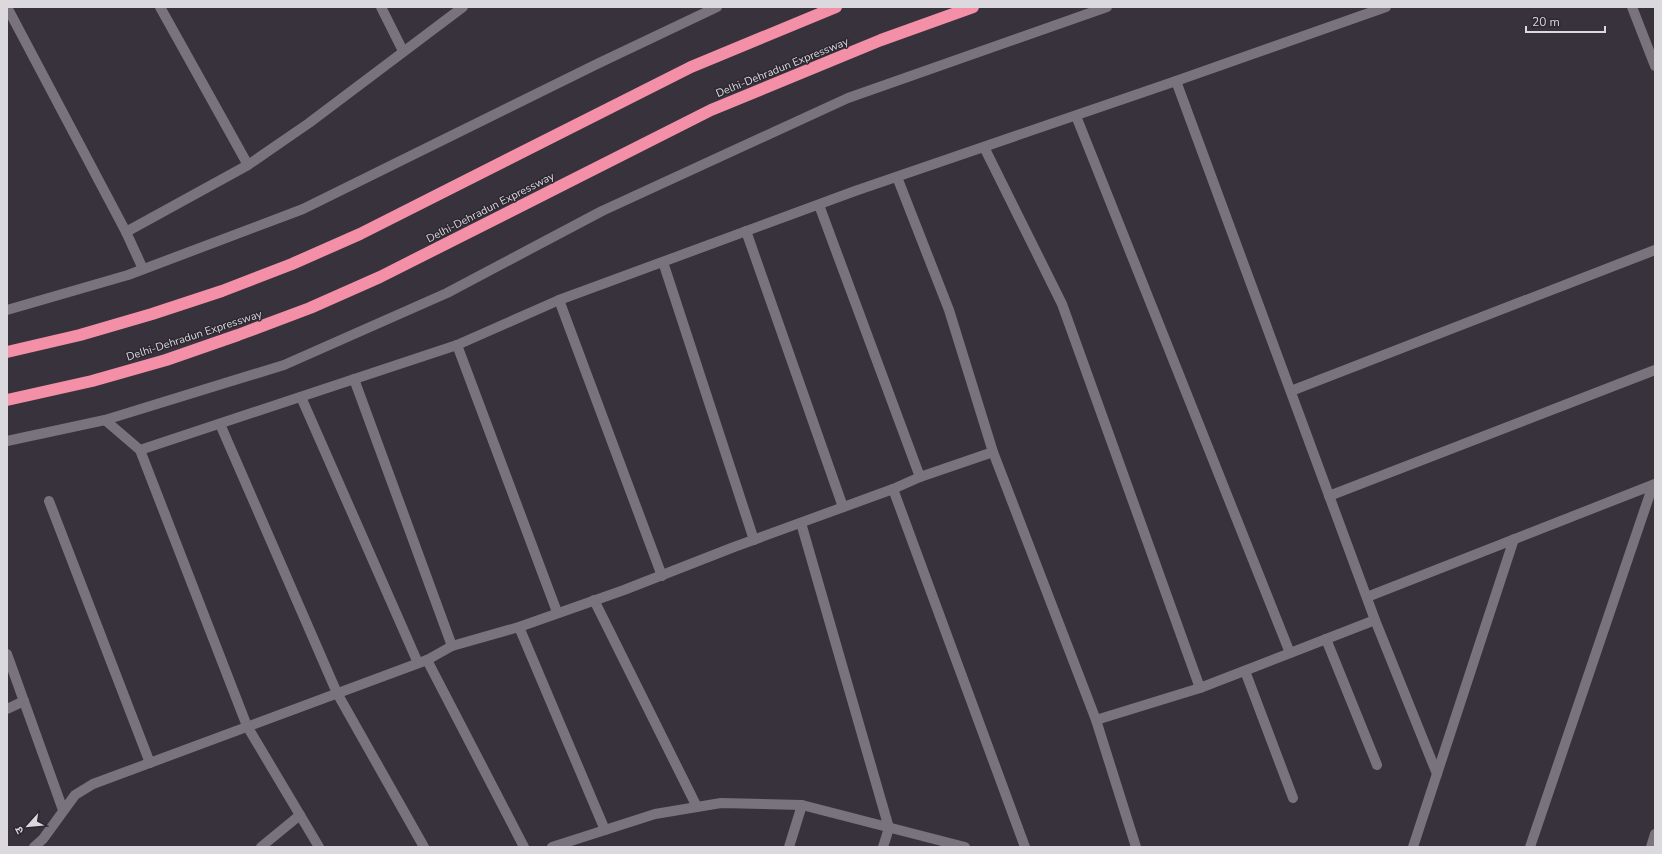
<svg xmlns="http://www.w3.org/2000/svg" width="1662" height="854" viewBox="0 0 1662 854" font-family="'Nunito Sans','Noto Sans Devanagari',sans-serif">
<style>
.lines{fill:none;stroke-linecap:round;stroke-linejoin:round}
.minor{stroke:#79737e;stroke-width:10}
.highway{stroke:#f48fa8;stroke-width:12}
.labels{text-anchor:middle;stroke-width:3;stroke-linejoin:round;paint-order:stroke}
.street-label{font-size:11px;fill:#dbd8de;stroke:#2d2831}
</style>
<rect width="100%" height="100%" fill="#37323b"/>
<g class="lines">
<g class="minor">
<polyline points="7,7 126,232 143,269"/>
<polyline points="160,7 248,165"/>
<polyline points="381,7 403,51"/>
<polyline points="1632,7 1655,66"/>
<polyline points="1176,81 1375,620 1437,774"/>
<polyline points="1076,116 1290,653"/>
<polyline points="984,147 1062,304 1200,688"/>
<polyline points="897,177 949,310 993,452 1096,720 1136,847"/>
<polyline points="819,205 920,477"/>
<polyline points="746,231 843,507"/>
<polyline points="126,232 248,165 309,123 463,7"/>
<polyline points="663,262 754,540"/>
<polyline points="559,300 662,576"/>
<polyline points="7,310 128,275 303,209 597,64 717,7"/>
<polyline points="457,345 557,612"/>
<polyline points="354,379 452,646"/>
<polyline points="1291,391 1655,250"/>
<polyline points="301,397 418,663"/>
<polyline points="105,420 140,450 247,726 319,847"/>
<polyline points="220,424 337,693 424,847"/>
<polyline points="7,441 105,420 284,365 447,293 602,211 848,98 1107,7"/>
<polyline points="140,450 457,345 559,300 855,191 1176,81 1386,7"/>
<polyline points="893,489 1025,847"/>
<polyline points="1329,496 1655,370"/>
<polyline points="49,501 150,763"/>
<polyline points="801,523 889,828 883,847"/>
<polyline points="1367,597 1655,484"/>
<polyline points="594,600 697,807"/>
<polyline points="519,627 605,830"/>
<polyline points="1326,639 1377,765"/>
<polyline points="7,654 63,810"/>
<polyline points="427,660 524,847"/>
<polyline points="1245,671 1293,798"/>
<polyline points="7,709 24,701"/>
<polyline points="1096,720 1200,688 1375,620"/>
<polyline points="34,847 43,839 75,795 93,784 427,660 452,646 519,627 624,590 734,547 893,489 920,477 993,452"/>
<polyline points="261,847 300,815"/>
<polyline points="552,847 655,814 721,803 802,805 965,847"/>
<polyline points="789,847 802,805"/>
<polyline points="1413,847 1514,539"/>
<polyline points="1530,847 1653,485"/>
<polyline points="1651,847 1655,834"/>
</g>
<g class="highway">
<polyline points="7,352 80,335 152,314 222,291 292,264 360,234 691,67 836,7"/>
<polyline points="7,400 92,381 166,360 238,335 310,308 380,277 711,110 881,40 973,7"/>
</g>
</g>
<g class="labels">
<g class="street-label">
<text transform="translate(782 67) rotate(-22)" y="4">Delhi-Dehradun Expressway</text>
<text transform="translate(490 207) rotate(-27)" y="4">Delhi-Dehradun Expressway</text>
<text transform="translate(194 335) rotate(-18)" y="4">Delhi-Dehradun Expressway</text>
</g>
</g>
<rect width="1662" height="854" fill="none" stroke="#dbd8de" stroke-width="16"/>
<g transform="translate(28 826) rotate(243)" stroke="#2d2831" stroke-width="3" paint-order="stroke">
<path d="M0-3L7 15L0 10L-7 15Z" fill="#dbd8de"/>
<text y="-6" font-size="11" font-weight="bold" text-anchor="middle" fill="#dbd8de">उ</text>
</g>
<path d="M1526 26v6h79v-6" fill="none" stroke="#dbd8de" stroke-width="2"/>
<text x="1532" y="26" font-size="12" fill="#dbd8de" stroke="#2d2831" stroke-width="3" paint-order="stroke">20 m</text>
</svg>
